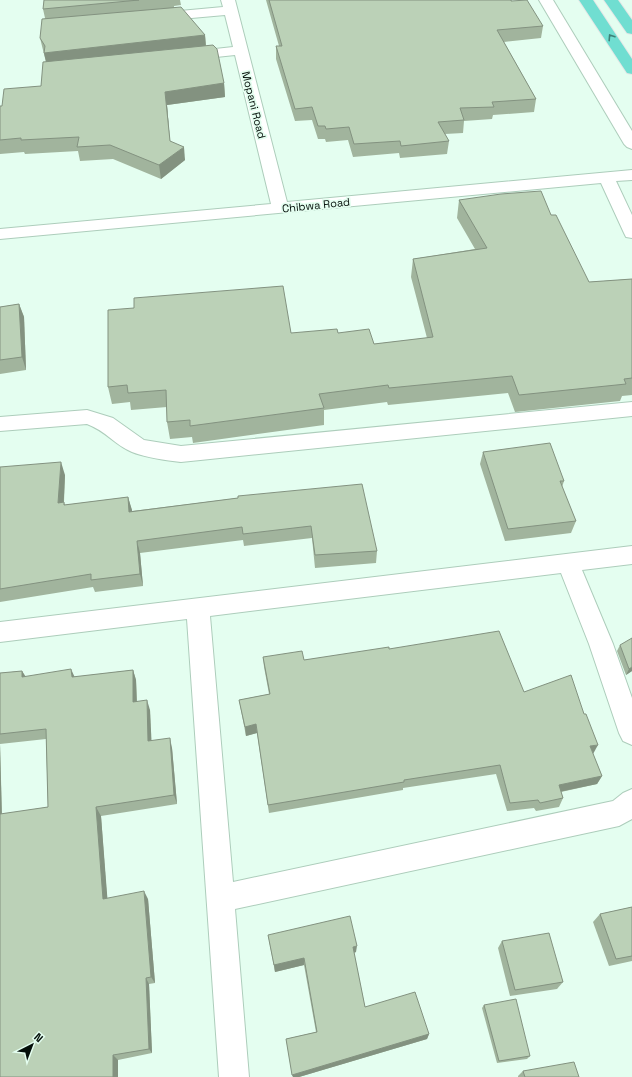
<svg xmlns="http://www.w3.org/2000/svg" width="632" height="1077" viewBox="0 0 632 1077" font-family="'Space Grotesk',sans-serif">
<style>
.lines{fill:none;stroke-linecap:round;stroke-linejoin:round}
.minor-casing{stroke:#adcdbb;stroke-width:2}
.major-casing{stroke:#e6e7e6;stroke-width:2}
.minor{fill:#fff;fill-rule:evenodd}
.major{fill:#70ded1;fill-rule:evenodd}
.wall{fill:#a1b49d;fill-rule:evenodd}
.shaded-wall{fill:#839280}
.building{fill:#bbd1b7;stroke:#839280}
.oneway{stroke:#3f8077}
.labels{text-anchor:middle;stroke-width:3.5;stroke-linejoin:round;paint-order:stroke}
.far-street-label{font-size:11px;fill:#040e09;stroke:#e4fef0}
</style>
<rect width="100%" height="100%" fill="#e4fef0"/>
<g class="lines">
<g class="minor-casing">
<g id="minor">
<polygon points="221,0 235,0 287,202 632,170 632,180 616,181 632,215 632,238 626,237 624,233 601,183 0,239 0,229 271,204 235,55 188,60 183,59 181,56 183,53 188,52 233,47 225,15 158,21 153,20 151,17 153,14 158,13 223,7"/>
<polygon points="539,0 553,0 632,131 632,149 627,147 624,144"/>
<path d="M632,402v14l-451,46c-16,-2 -34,-4 -49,-10 -17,-7 -26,-21 -45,-28l-87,7v-14l87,-7 26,8 31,22 37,6z"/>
<polygon points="632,546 632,564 582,570 613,644 632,698 632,745 623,741 619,733 589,644 561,573 210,616 233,882 613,801 623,793 632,789 632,819 619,826 235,909 249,1077 219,1077 187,619 0,642 0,622"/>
</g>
</g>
<g class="major-casing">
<g id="major">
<polygon points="579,0 593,0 632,59 632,74 627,73"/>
<polygon points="604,0 618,0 632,20 632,34 627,33"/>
</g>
</g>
<use href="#minor" class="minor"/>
<use href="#major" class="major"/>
</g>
<g class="wall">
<polygon points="44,0 180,0 181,5 174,6 174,8 205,35 206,46 224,83 225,97 167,105 170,141 185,160 161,179 113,159 80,161 78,151 25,154 24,152 0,154 0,106 2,106 41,86 46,62 40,38 45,18 43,9"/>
<polygon points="266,0 511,0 543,26 541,38 504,42 536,99 534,112 493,115 492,119 464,121 463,133 445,134 449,141 447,154 400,158 399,153 353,157 348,140 326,142 325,139 318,139 312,120 295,121 276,59 276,46 279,46"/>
<polygon points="459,200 551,215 589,282 632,279 632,395 622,396 620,401 515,412 508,393 388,405 387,402 324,410 324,425 193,443 192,437 170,439 167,422 167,407 131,410 130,402 112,404 108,387 291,333 338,333 374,344 427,338 411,277 413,259 475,249 457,218"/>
<polygon points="19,304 24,317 26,370 0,374 0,307"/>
<polygon points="483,452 564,481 562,487 576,521 571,533 505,541 480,464"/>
<polygon points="0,467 65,475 64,502 65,505 128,497 132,511 238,498 377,551 376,563 315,568 312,538 244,546 243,540 140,553 143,586 95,592 93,587 0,602"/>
<polygon points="620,645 632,671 626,675 617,651"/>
<polygon points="389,649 524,692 593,754 602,776 597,784 561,792 563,798 559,807 536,811 534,808 507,811 496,774 403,788 403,790 269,813 257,733 246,736 239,700 269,694 264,667 263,657 304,660"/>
<path d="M133,670l3,10 1,21 13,9 1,31 21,7 5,56 -76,12 6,82 41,1 7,84 -6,1 3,69 -34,7v17h-118v-404l22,-2 4,6h48zM46,739l2,68 -46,7 -2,-70z"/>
<polygon points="632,907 632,961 609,966 593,922 600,914"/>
<polygon points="268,935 356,952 354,953 365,1007 429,1034 427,1039 299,1077 293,1077 286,1039 316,1032 304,965 275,972"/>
<polygon points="502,941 563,982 557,989 510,996 498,948"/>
<polygon points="484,1005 530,1056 527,1059 497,1063 482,1008"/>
<polygon points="523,1071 579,1077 518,1077 518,1076"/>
</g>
<g class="shaded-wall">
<polygon points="205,35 206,48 47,66 44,53"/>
<polygon points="224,83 225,97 167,105 171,154 170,141 165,92"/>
<polygon points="184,147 185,160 161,179 159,165"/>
<polygon points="19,304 24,317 26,370 22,357"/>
<polygon points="61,462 65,475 63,516 58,503"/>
<polygon points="128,497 132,510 132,524 129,512"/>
<polygon points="137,541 140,553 143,586 140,574"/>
<polygon points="632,667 632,671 626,675 629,669"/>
<polygon points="71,669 76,680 72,677"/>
<polygon points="133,670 136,680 137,712 133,702"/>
<polygon points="22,671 28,681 22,677"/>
<polygon points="147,700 150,710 152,751 148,741"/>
<polygon points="256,724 257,733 246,736 245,727"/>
<polygon points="170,738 172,748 177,804 174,795"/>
<polygon points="0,744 2,824 0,821"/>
<polygon points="598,745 593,754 590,746"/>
<polygon points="602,776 597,784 554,793 559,785"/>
<polygon points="96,807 101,816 108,906 103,899"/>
<polygon points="144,891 148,899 155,983 151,977"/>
<polygon points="357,946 356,952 352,953 353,947"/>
<polygon points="304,958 304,965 275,972 274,965"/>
<polygon points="146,978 149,984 152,1053 149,1049"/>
<polygon points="429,1034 427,1039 299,1077 293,1077 292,1075"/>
<polygon points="113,1055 118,1060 118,1077 113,1077"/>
</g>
<g class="building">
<polygon points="44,0 139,0 43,9"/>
<polygon points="269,0 511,0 511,1 527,0 543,26 497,30 536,99 492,102 494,107 460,108 464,120 438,122 449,141 401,146 400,141 354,144 349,127 326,129 325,126 318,126 312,107 295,109 276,46 282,46"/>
<polygon points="181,7 205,35 44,53 45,46 40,38 42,19"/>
<polygon points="213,45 217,49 224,83 165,92 170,141 184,147 159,165 110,145 77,147 79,137 21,140 21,138 0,140 0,106 2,106 4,89 41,86 43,62"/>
<polygon points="541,191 551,215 556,215 589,282 632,279 632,378 624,379 626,384 519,395 512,376 389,388 388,385 319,394 324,408 190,426 190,420 167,422 166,390 128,393 127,385 108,387 108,310 134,308 134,298 283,286 291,333 337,329 338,333 369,329 374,344 433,337 413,259 487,248 459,200 501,194"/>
<polygon points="19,304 22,357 0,360 0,307"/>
<polygon points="550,443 564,481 560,481 576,521 508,529 483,452"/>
<polygon points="61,462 58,503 64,502 64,505 128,497 129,512 238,498 238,496 362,484 377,551 315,555 311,526 243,534 242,527 137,541 140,574 91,580 91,574 0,589 0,467"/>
<polygon points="499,631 524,692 571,675 584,714 586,714 598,745 590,746 602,776 559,785 563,798 540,803 538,800 510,803 500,765 404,780 404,782 268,805 256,724 245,727 239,700 270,694 263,657 302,651 304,660 389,647 389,649"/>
<polygon points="632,638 632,667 629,669 620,645"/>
<polygon points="71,669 72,677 133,670 133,702 147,700 148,741 170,738 174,795 96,807 103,899 144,891 151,977 146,978 149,1049 113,1055 113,1077 0,1077 0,814 48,807 46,729 0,734 0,673 22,671 22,677"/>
<polygon points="632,907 632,956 616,959 600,914"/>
<polygon points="350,916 357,946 353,947 365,1007 415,992 429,1034 292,1075 286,1039 317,1032 304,958 274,965 268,935"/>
<polygon points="549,933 563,982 515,990 502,941"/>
<polygon points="516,999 530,1056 499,1061 484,1005"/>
<polygon points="574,1062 579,1077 525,1077 523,1071"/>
</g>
<defs><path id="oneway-chevron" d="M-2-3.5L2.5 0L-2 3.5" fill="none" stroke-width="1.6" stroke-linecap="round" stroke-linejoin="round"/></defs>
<use class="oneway" href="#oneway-chevron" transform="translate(611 37) rotate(-123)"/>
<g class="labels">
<g class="far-street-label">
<text transform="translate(254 105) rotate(76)" y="4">Mopani Road</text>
<text transform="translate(316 205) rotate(-6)" y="4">Chibwa Road</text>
</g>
</g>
<g transform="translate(32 1045) rotate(42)" stroke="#e4fef0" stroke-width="3" paint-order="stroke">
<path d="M0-3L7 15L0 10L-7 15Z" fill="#040e09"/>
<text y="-6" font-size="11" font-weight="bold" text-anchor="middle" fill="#040e09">N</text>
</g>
</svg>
